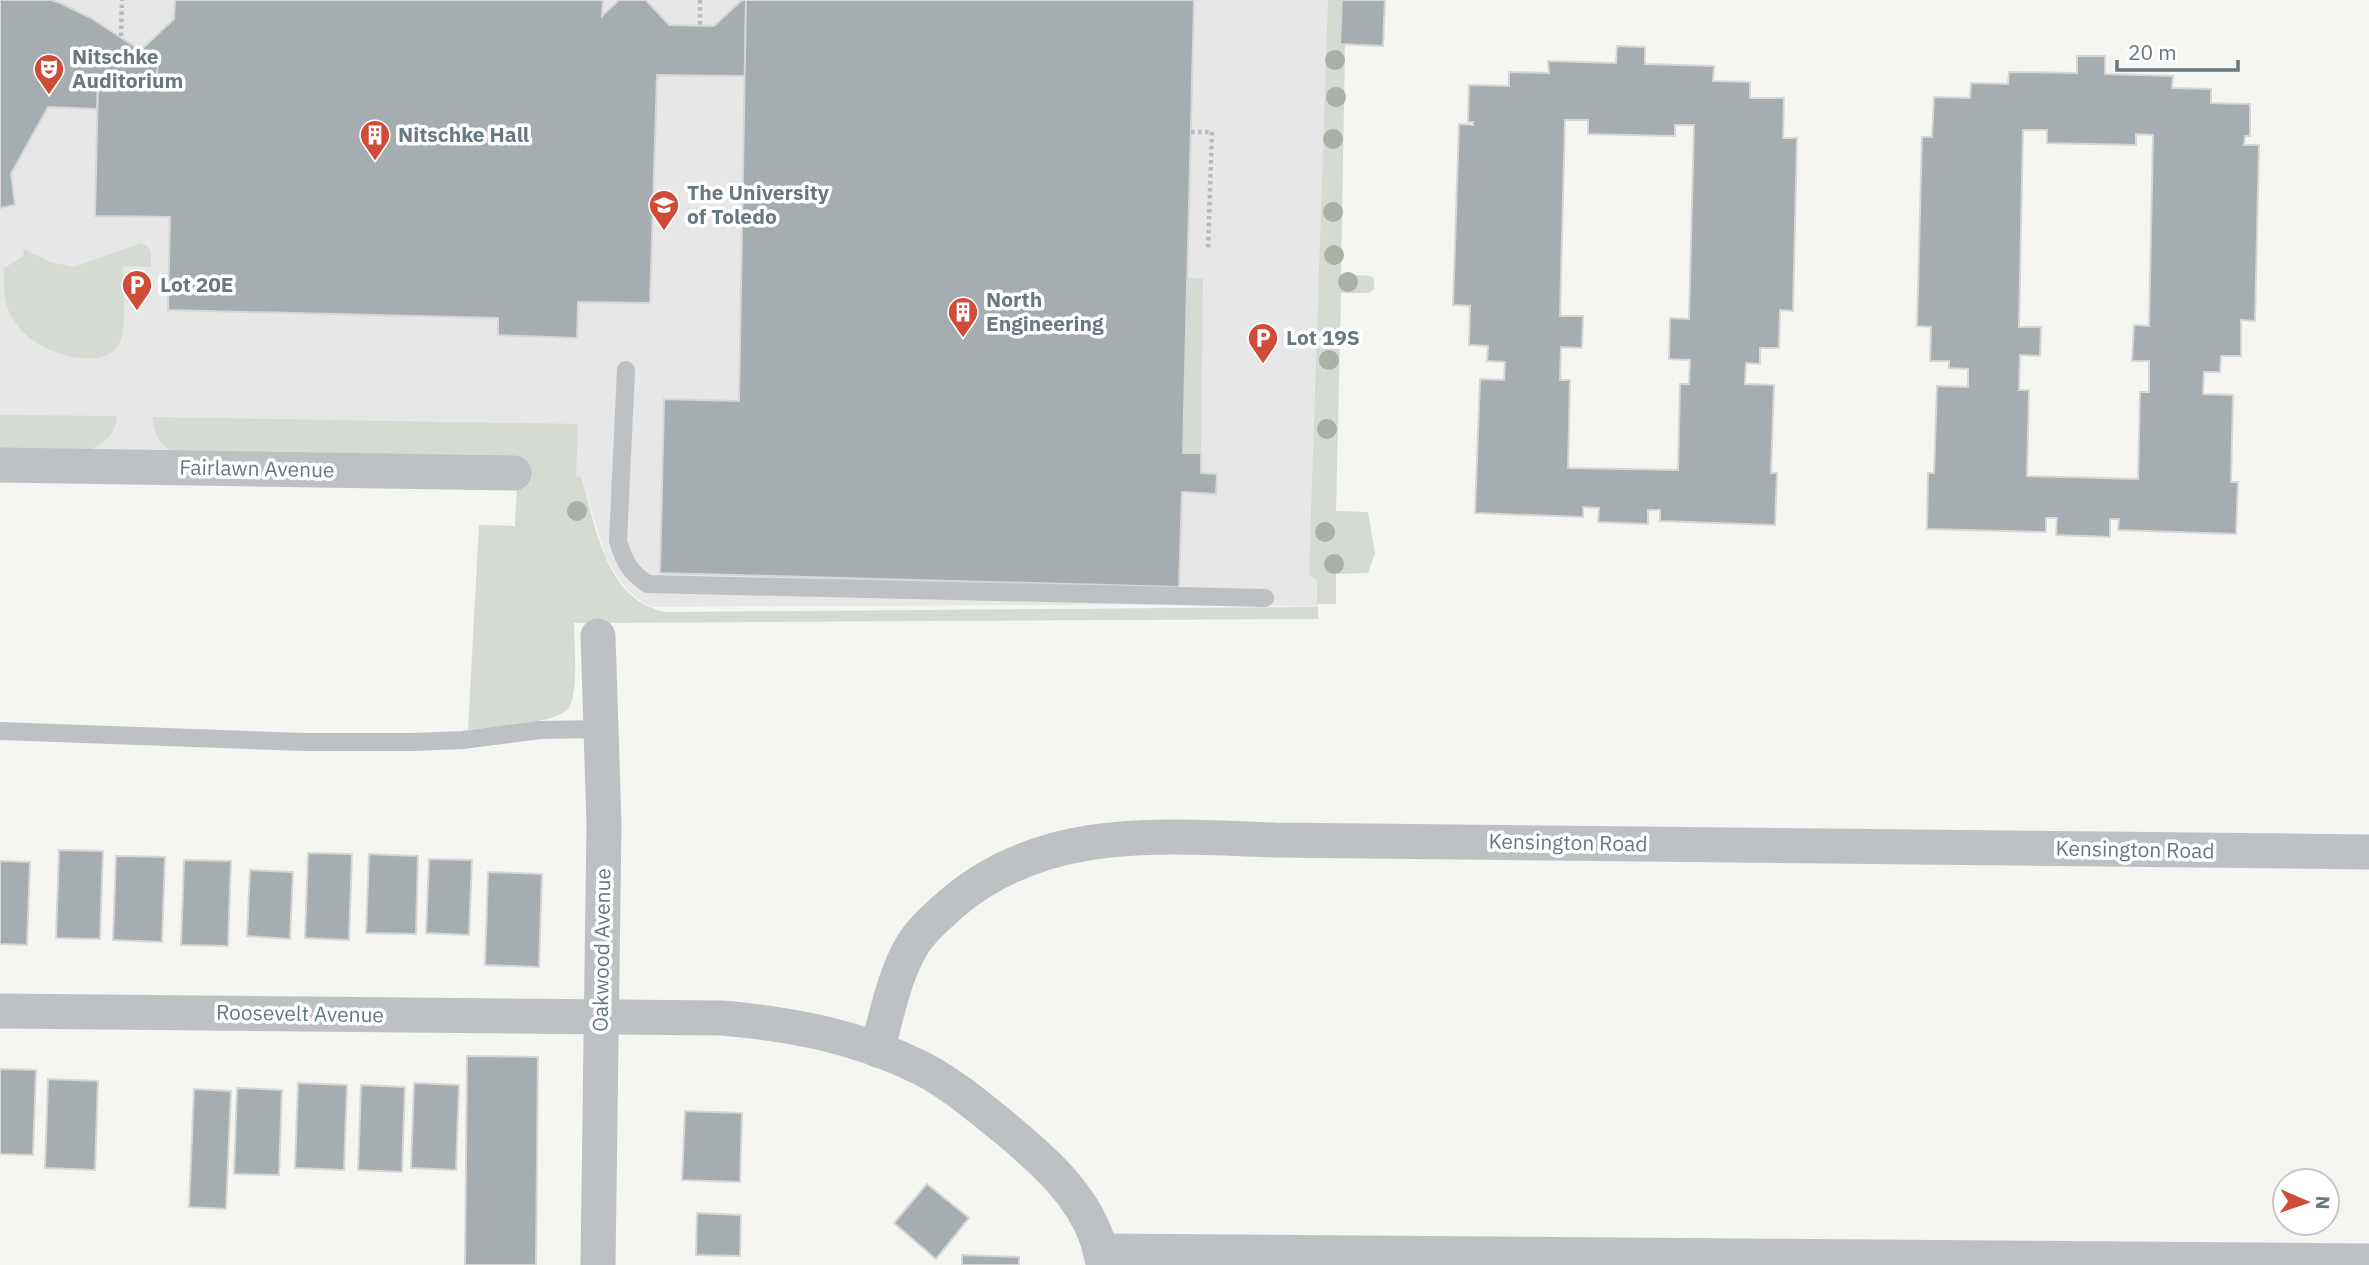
<svg xmlns="http://www.w3.org/2000/svg" width="2369" height="1265" viewBox="0 0 2369 1265" font-family="'IBM Plex Sans',sans-serif">
<style>
.built{fill:#e6e7e6}
.green{fill:#d5dad2}
.building{fill:#a5adb1;stroke:#d7d6d5;stroke-width:2;fill-rule:evenodd}
.lines{fill:none;stroke-linecap:round;stroke-linejoin:round}
.path{stroke:#b7babc;stroke-width:4.5;stroke-dasharray:3.5 3.5;stroke-linecap:butt}
.service{stroke:#bdc1c4;stroke-width:18}
.minor{stroke:#bdc1c4;stroke-width:35}
.tree{fill:#a9b0a5}
.labels{text-anchor:middle;stroke-width:7;stroke-linejoin:round;paint-order:stroke}
.poi-label{font-size:21px;font-weight:bold;fill:#687880;stroke:#fff;text-anchor:start}
.street-label{font-size:21px;fill:#687880;stroke:#fff}
</style>
<rect width="100%" height="100%" fill="#f5f5f2"/>
<polygon class="built" points="0,0 1333,0 1318,607 1197,604 650,607 631,594 618,578 606,557 581,477 0,464"/>
<g class="green">
<polygon points="1328,0 1342,0 1341,44 1345,44 1341,274 1371,276 1374,280 1374,289 1369,293 1341,293 1336,511 1368,512 1375,553 1368,573 1336,574 1336,604 1317,604 1317,580 1309,574"/>
<path d="M141,243c12,5 10,13 10,24l-28,-1c0,18 4,62 -3,76 -13,29 -63,14 -83,1 -9,-5 -18,-15 -23,-23 -12,-17 -10,-33 -10,-52l20,-12 -1,-7 27,13 24,5z"/>
<polygon points="1187,278 1203,278 1201,453 1183,453"/>
<path d="M0,415l117,1c-1,17 -12,27 -27,34l-90,3z"/>
<path d="M152,417l426,7 -2,52 5,1c15,49 25,126 86,135l651,-5v12l-744,4c0,17 5,73 -6,86 -13,15 -79,18 -100,21l11,-205 36,1 2,-42 -341,-31c-18,-8 -21,-18 -24,-36z"/>
</g>
<g class="building">
<polygon points="0,0 51,0 60,3 91,18 140,50 127,63 158,64 156,84 98,84 97,109 48,107 11,174 15,205 0,208"/>
<polygon points="175,0 603,0 602,16 619,0 646,0 669,25 714,26 742,0 746,0 745,76 657,75 650,303 578,302 577,338 498,335 498,318 168,310 170,217 95,216 98,84 156,84 158,64 127,63 174,19"/>
<polygon points="746,0 1194,0 1183,453 1201,453 1201,473 1217,474 1216,494 1182,492 1179,587 660,573 664,399 739,401"/>
<polygon points="1342,0 1385,0 1383,46 1340,44"/>
<path d="M1617,46l28,1v17l69,2 -1,15 37,1v16h34l-1,40h14l-4,173 -13,-1 -1,38h-19v16l-14,-1 -1,21 29,1 -3,88h6l-2,52 -115,-4v-11h-12v14l-50,-2 1,-14 -16,-1v10l-108,-4 5,-134 24,1 1,-18 -18,-1 1,-15 -19,-1 1,-39 -17,-1 6,-181 14,1v-3h-5l1,-37 40,1v-14l40,1 -1,-12 68,2zM1565,120h23v14l87,2v-11h19l-5,194 -19,-1 -1,41 21,1 -1,24h-9l-2,86 -110,-2 2,-88h-10l1,-33 21,1 1,-32h-23z"/>
<path d="M2077,56h28v18l68,2 -1,12 39,1v14l39,1v32h-5l-1,9h15l-4,176 -14,-1v36h-20l-1,16h-16l-1,22 30,1 -2,87h7l-2,52 -118,-4 1,-11h-9v18l-54,-2 1,-17h-11v14l-119,-3 1,-56h6l3,-87 31,1v-18l-19,-1v-7h-19l1,-34 -14,-1 5,-189h10l2,-40 36,1 1,-15 37,1 1,-12 68,1zM2023,130h24v13l89,2v-11l17,1 -4,191 -15,-1 -2,36h17v31h-9l-2,87 -111,-3 2,-86h-10l1,-35 20,1 1,-29h-22z"/>
<polygon points="59,850 103,851 100,939 56,938"/>
<polygon points="308,853 352,854 349,940 305,938"/>
<polygon points="369,854 418,856 416,934 366,933"/>
<polygon points="116,856 165,857 162,942 113,940"/>
<polygon points="429,859 472,860 469,935 426,933"/>
<polygon points="184,860 231,861 228,946 181,945"/>
<polygon points="0,861 30,862 27,945 0,944"/>
<polygon points="250,870 293,872 290,939 247,936"/>
<polygon points="488,872 542,874 539,967 485,965"/>
<polygon points="467,1056 538,1057 536,1265 465,1265"/>
<polygon points="0,1069 36,1070 33,1155 0,1154"/>
<polygon points="48,1079 98,1081 95,1170 45,1168"/>
<polygon points="298,1083 347,1085 344,1170 295,1168"/>
<polygon points="414,1083 459,1085 456,1170 411,1168"/>
<polygon points="361,1085 405,1087 402,1172 358,1170"/>
<polygon points="237,1088 282,1090 279,1175 234,1174"/>
<polygon points="194,1089 231,1091 226,1209 189,1207"/>
<polygon points="685,1111 742,1113 740,1182 682,1180"/>
<polygon points="927,1184 969,1218 936,1259 894,1223"/>
<polygon points="697,1213 741,1215 740,1256 696,1255"/>
<polygon points="962,1255 1019,1257 1019,1265 962,1265"/>
</g>
<g class="lines">
<g class="path">
<polyline points="700,0 700,25"/>
<polyline points="121,36 122,0"/>
<polyline points="1191,132 1212,132 1208,251"/>
</g>
<g class="service">
<path d="M626,370l-8,171c6,20 12,32 30,43l617,14"/>
<polyline points="0,731 305,742 413,742 463,740 540,730 600,729"/>
</g>
<g class="minor">
<polyline points="0,465 514,473"/>
<polyline points="598,636 604,824 598,1265"/>
<path d="M0,1011l722,7c70,6 138,19 201,51 30,16 57,39 83,60 36,30 75,64 91,110 3,8 4,18 7,26"/>
<path d="M877,1050c10,-35 17,-75 36,-106 9,-15 24,-27 37,-39 93,-81 210,-69 325,-65l1094,12"/>
<polyline points="1100,1251 2369,1261"/>
</g>
</g>
<g class="tree">
<circle cx="1335" cy="60" r="10"/>
<circle cx="1336" cy="97" r="10"/>
<circle cx="1333" cy="139" r="10"/>
<circle cx="1333" cy="212" r="10"/>
<circle cx="1334" cy="255" r="10"/>
<circle cx="1348" cy="282" r="10"/>
<circle cx="1329" cy="360" r="10"/>
<circle cx="1327" cy="429" r="10"/>
<circle cx="577" cy="511" r="10"/>
<circle cx="1325" cy="532" r="10"/>
<circle cx="1334" cy="564" r="10"/>
</g>
<defs>
<g id="theatre-pin" transform="scale(1.575)"><path d="M0 17L-7.5 6A9.5 9.5 0 1 1 7.5 6Z" fill="#d04b38" stroke="#fff"/><path d="M-5-5.5Q0-4 5-5.5V0Q5 5 0 6Q-5 5-5 0ZM-3.3-2.5H-1v1.5H-3.3ZM1-2.5H3.3v1.5H1ZM-2.8 1Q0 5.5 2.8 1Z" fill="#fff"/></g>
<g id="building-pin" transform="scale(1.575)"><path d="M0 17L-7.5 6A9.5 9.5 0 1 1 7.5 6Z" fill="#d04b38" stroke="#fff"/><path d="M-4-6H4V6H1V3H-1V6H-4ZM-2.5-4.3h1.7v1.8h-1.7ZM.8-4.3h1.7v1.8H.8ZM-2.5-1h1.7V.8h-1.7ZM.8-1h1.7V.8H.8Z" fill="#fff"/></g>
<g id="university-pin" transform="scale(1.575)"><path d="M0 17L-7.5 6A9.5 9.5 0 1 1 7.5 6Z" fill="#d04b38" stroke="#fff"/><path d="M0-5L7-2L0 1L-7-2ZM-4 1L0 2.5L4 1V4Q0 6-4 4Z" fill="#fff"/></g>
<g id="parking-pin" transform="scale(1.575)"><path d="M0 17L-7.5 6A9.5 9.5 0 1 1 7.5 6Z" fill="#d04b38" stroke="#fff"/><path d="M-3.5-5.5H1a3.5 3.5 0 0 1 0 7H-1V5.5H-3.5ZM-1-3.4V-.6H.8a1.4 1.4 0 0 0 0-2.8Z" fill="#fff"/></g>
</defs>
<g fill-rule="evenodd">
<use href="#theatre-pin" x="49" y="69"/>
<use href="#building-pin" x="375" y="135"/>
<use href="#university-pin" x="664" y="205"/>
<use href="#parking-pin" x="137" y="285"/>
<use href="#building-pin" x="963" y="312"/>
<use href="#parking-pin" x="1263" y="338"/>
</g>
<g class="labels">
<g class="poi-label">
<text x="72" y="64">Nitschke<tspan x="72" dy="24">Auditorium</tspan></text>
<text x="398" y="142">Nitschke Hall</text>
<text x="687" y="200">The University<tspan x="687" dy="24">of Toledo</tspan></text>
<text x="160" y="292">Lot 20E</text>
<text x="986" y="307">North<tspan x="986" dy="24">Engineering</tspan></text>
<text x="1286" y="345">Lot 19S</text>
</g>
<g class="street-label">
<text transform="translate(257 469) rotate(1)" y="7">Fairlawn Avenue</text>
<text transform="translate(1568 843) rotate(1)" y="7">Kensington Road</text>
<text transform="translate(2135 850) rotate(1)" y="7">Kensington Road</text>
<text transform="translate(602 950) rotate(-89)" y="7">Oakwood Avenue</text>
<text transform="translate(300 1014) rotate(1)" y="7">Roosevelt Avenue</text>
</g>
</g>
<g transform="translate(2306 1202) rotate(92)"><circle r="33" fill="#ffffff" stroke="#c3c9cc" stroke-width="2"/>
<path d="M0-5L12 26L0 18L-12 26Z" fill="#d04b38"/>
<text y="-10" font-size="19" font-weight="bold" text-anchor="middle" fill="#687880">N</text>
</g>
<path d="M2117 60v10h121v-10" fill="none" stroke="#687880" stroke-width="3.5"/>
<text x="2128" y="60" font-size="21" fill="#687880" stroke="#ffffff" stroke-width="5" paint-order="stroke">20 m</text>
</svg>
